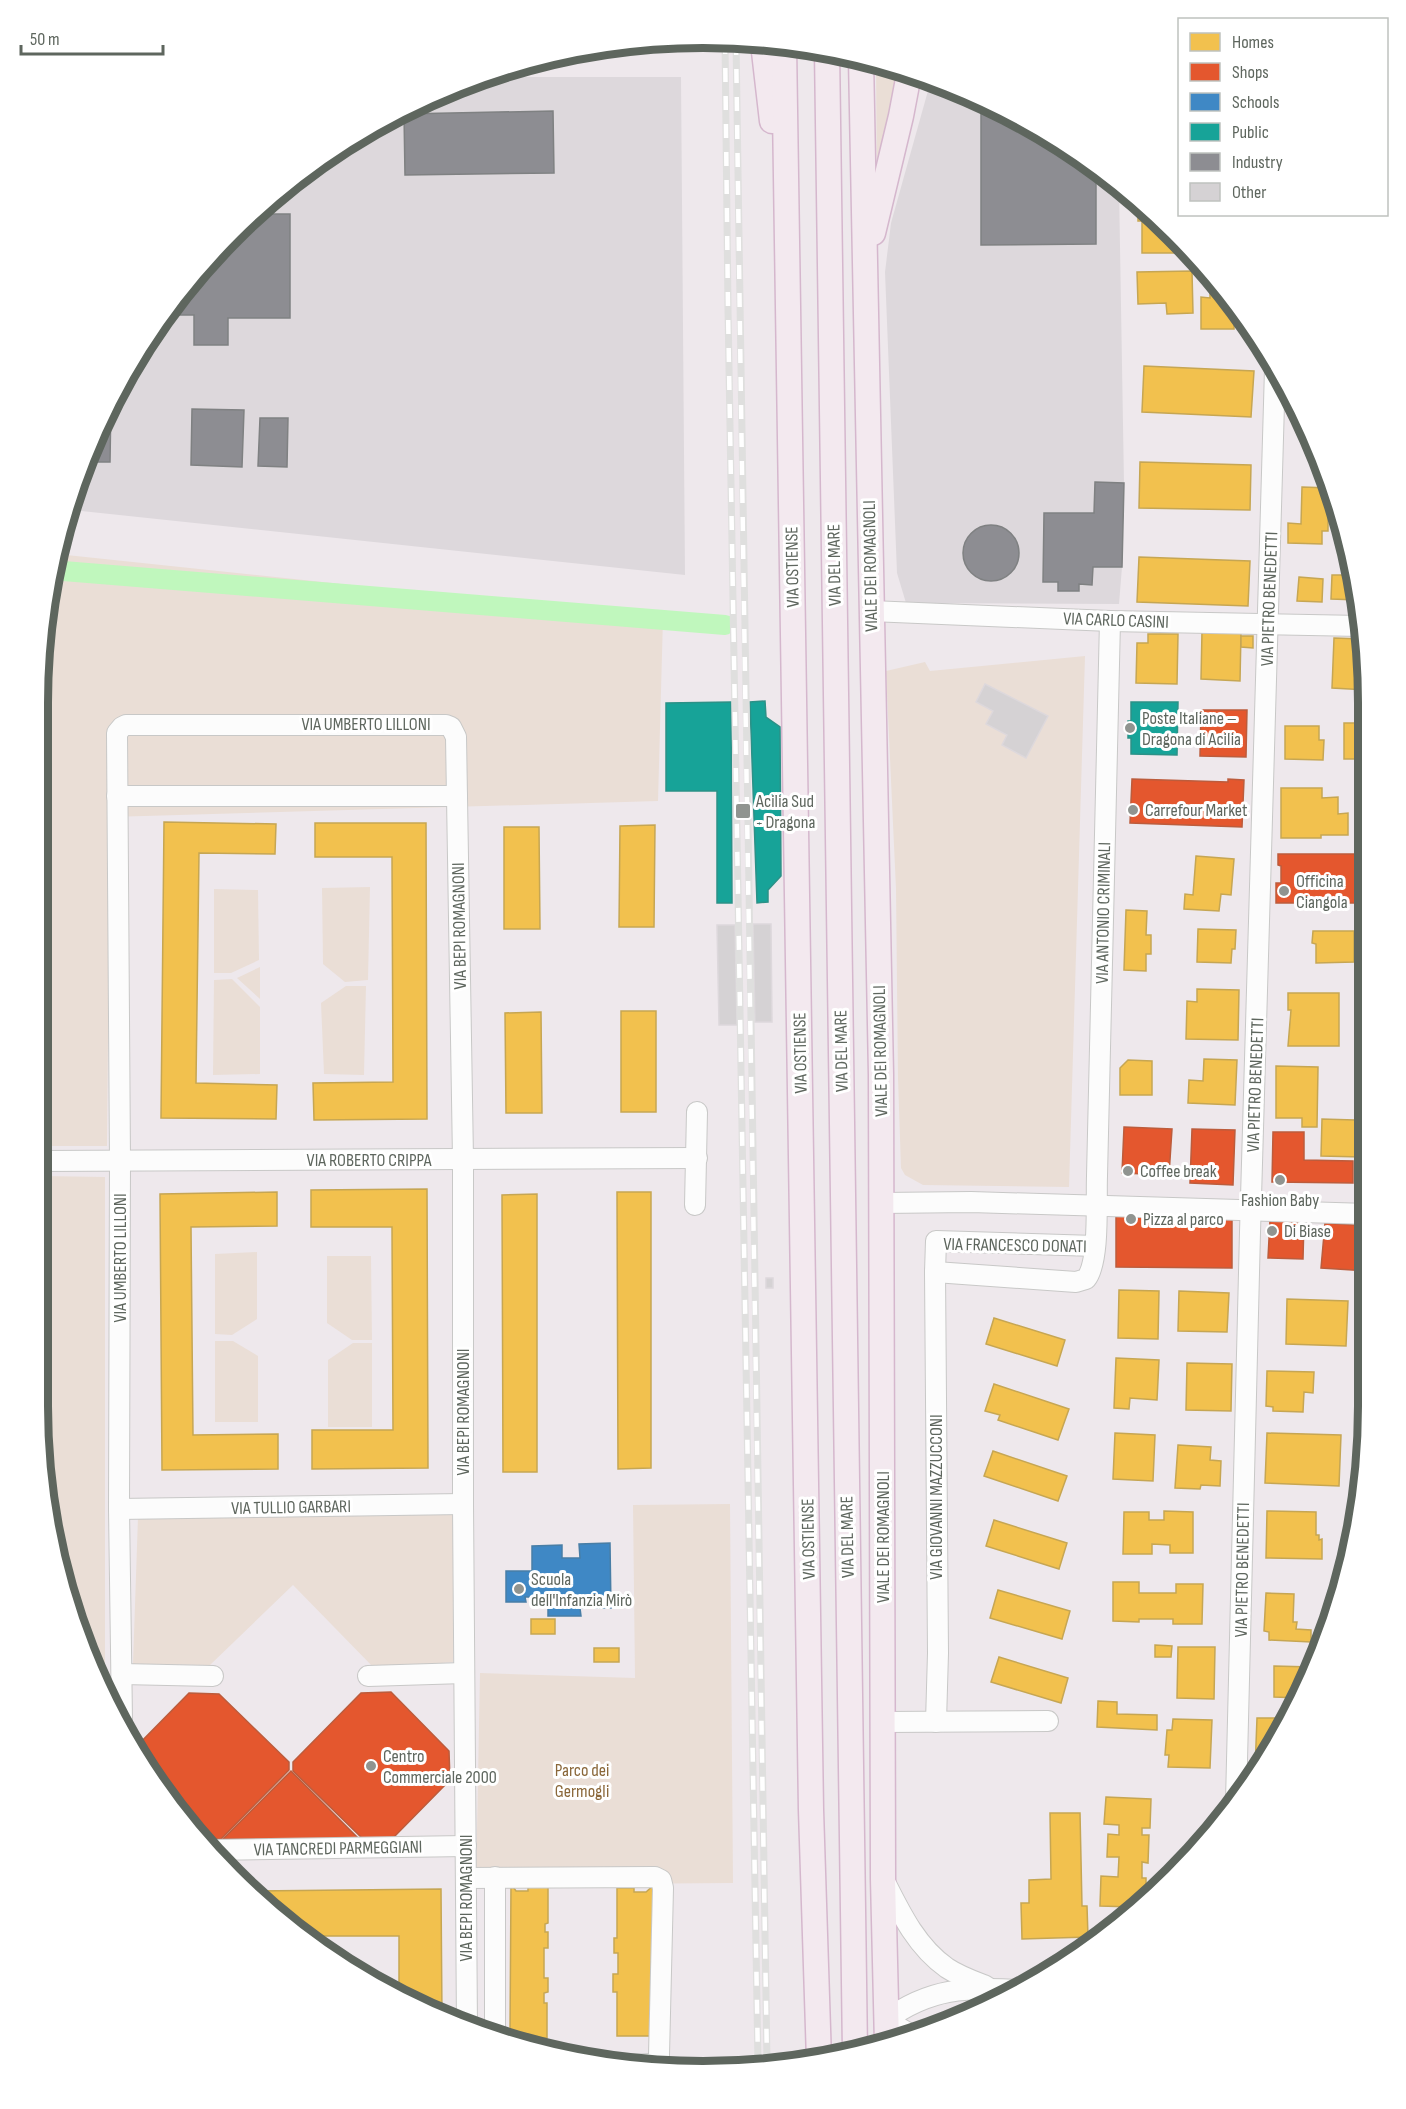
<svg xmlns="http://www.w3.org/2000/svg" width="1406" height="2109" viewBox="0 0 1406 2109" font-family="'Sofia Sans Condensed',sans-serif">
<style>
.industrial{fill:#ddd8dc}
.green{fill:#eaded6}
.homes{fill:#f2c14e;stroke:#c6a653;stroke-width:1.5}
.shops{fill:#e4572e;stroke:#bc5c3c;stroke-width:1.5}
.schools{fill:#3f88c5;stroke:#487ea6;stroke-width:1.5}
.public{fill:#17a398;stroke:#2c9187;stroke-width:1.5}
.industry{fill:#8d8d92;stroke:#7f8182;stroke-width:1.5}
.lines{fill:none;stroke-linecap:round;stroke-linejoin:round}
.canal{stroke:#c0f7bd;stroke-width:20}
.building{fill:#d5d2d4;stroke:#ddd8dc;stroke-width:1.5}
.minor-casing{stroke:#c8c8c7;stroke-width:22}
.major-casing{stroke:#d5b7cd;stroke-width:27}
.minor{stroke:#fcfcfc;stroke-width:20}
.major{stroke:#f3e9ef;stroke-width:24}
.rail-casing{stroke:#dfdfde;stroke-width:7}
.rail{stroke:#fff;stroke-width:4.5;stroke-dasharray:14;stroke-linecap:butt}
.poi-dot{fill:#909490;stroke:#fff;stroke-width:2}
.labels{text-anchor:middle;stroke-width:6;stroke-linejoin:round;paint-order:stroke}
.street-label{font-size:18px;fill:#5e665e;stroke:#fff}
.poi-label{font-size:18px;fill:#5e665e;stroke:#fff;text-anchor:start}
.park-label{font-size:18px;fill:#8a6739;stroke:#fff}
.rim{fill:none;stroke:#5e665e;stroke-width:8}
</style>
<rect width="100%" height="100%" fill="#eee8ec"/>
<g class="industrial">
<polygon points="484,77 681,77 685,575 72,510 106,408 150,333 232,233 333,150 448,88"/>
<polygon points="931,80 957,88 1072,149 1119,187 1124,483 1122,567 1119,604 906,603 897,573 885,272 891,223"/>
</g>
<g class="green">
<polygon points="876,64 902,71 877,185"/>
<polygon points="57,554 663,618 658,801 110,817 107,1146 41,1146 38,703 50,574"/>
<polygon points="1085,656 1069,1187 923,1185 905,1175 901,1168 898,1078 896,889 886,671 925,662 930,671"/>
<polygon points="370,887 368,980 345,982 323,964 322,888"/>
<polygon points="214,889 258,890 259,960 231,973 214,973"/>
<polygon points="260,967 260,999 237,978"/>
<polygon points="232,979 260,1007 260,1074 213,1075 214,980"/>
<polygon points="346,986 366,986 364,1075 324,1074 321,1003"/>
<polygon points="41,1176 105,1177 105,1686 73,1620 43,1493"/>
<polygon points="257,1252 257,1319 232,1335 215,1334 215,1254"/>
<polygon points="327,1256 371,1256 372,1340 352,1340 327,1323"/>
<polygon points="215,1341 233,1341 258,1356 258,1422 215,1422"/>
<polygon points="353,1343 372,1343 372,1427 328,1427 328,1360"/>
<polygon points="730,1504 733,1883 476,1885 480,1673 635,1678 633,1505"/>
<polygon points="454,1512 453,1662 375,1669 293,1585 210,1665 133,1664 138,1517"/>
</g>
<g class="homes">
<polygon points="1138,203 1179,239 1178,253 1142,253 1142,221 1138,221"/>
<polygon points="1192,271 1193,313 1167,314 1166,303 1138,304 1137,272"/>
<polygon points="1210,277 1234,306 1234,329 1201,329 1201,297 1210,298"/>
<polygon points="1144,366 1254,371 1251,417 1142,412"/>
<polygon points="1314,441 1318,448 1323,466 1314,465"/>
<polygon points="1140,462 1251,465 1250,510 1139,508"/>
<polygon points="1302,487 1330,488 1336,508 1328,508 1328,531 1322,531 1322,544 1288,543 1288,523 1301,524"/>
<polygon points="1139,557 1250,561 1248,606 1137,602"/>
<polygon points="1332,575 1356,575 1358,600 1331,599"/>
<polygon points="1299,577 1323,579 1322,602 1297,601"/>
<polygon points="1202,631 1241,632 1240,681 1201,679"/>
<polygon points="1148,634 1178,634 1177,684 1136,683 1137,643 1148,643"/>
<polygon points="1241,636 1253,636 1253,648 1241,647"/>
<polygon points="1334,638 1362,639 1367,690 1332,688"/>
<rect x="1344" y="723" width="23" height="36"/>
<polygon points="1285,726 1319,726 1319,740 1324,740 1323,760 1285,759"/>
<polygon points="1281,788 1322,788 1322,798 1338,797 1338,814 1348,813 1348,835 1321,835 1321,838 1281,838"/>
<polygon points="164,822 276,824 275,854 199,853 196,1083 277,1085 276,1119 161,1118"/>
<polygon points="315,823 426,823 427,1119 314,1120 313,1083 393,1082 392,857 315,857"/>
<polygon points="655,825 654,927 619,927 620,826"/>
<polygon points="504,827 539,827 540,929 504,929"/>
<polygon points="1196,856 1234,859 1231,895 1221,894 1219,911 1184,909 1185,894 1193,895"/>
<polygon points="1126,910 1147,911 1146,935 1151,935 1151,954 1146,954 1146,971 1124,970"/>
<polygon points="1198,929 1236,930 1235,949 1232,949 1231,963 1197,962"/>
<polygon points="1313,931 1354,931 1354,962 1316,963 1316,944 1312,943"/>
<polygon points="1197,989 1239,990 1238,1040 1186,1039 1187,1001 1197,1002"/>
<polygon points="1288,993 1339,993 1339,1046 1288,1046 1291,1010 1288,1010"/>
<rect x="621" y="1011" width="35" height="101"/>
<polygon points="541,1012 542,1113 506,1113 505,1013"/>
<polygon points="1204,1059 1237,1060 1235,1105 1188,1103 1189,1080 1203,1081"/>
<polygon points="1128,1060 1152,1061 1152,1095 1120,1095 1120,1068"/>
<polygon points="1276,1066 1318,1067 1317,1127 1302,1127 1302,1118 1276,1118"/>
<polygon points="1355,1113 1368,1113 1368,1134 1363,1134 1362,1157 1321,1156 1322,1119 1355,1120"/>
<polygon points="427,1189 428,1468 312,1469 312,1430 393,1430 392,1227 311,1227 311,1190"/>
<polygon points="277,1192 277,1226 191,1227 193,1435 278,1434 278,1469 162,1470 160,1194"/>
<polygon points="617,1192 651,1192 651,1468 618,1469"/>
<polygon points="537,1194 537,1472 503,1472 502,1195"/>
<polygon points="1119,1290 1159,1291 1158,1339 1118,1338"/>
<polygon points="1179,1291 1229,1293 1227,1332 1178,1331"/>
<polygon points="1287,1299 1348,1301 1346,1346 1286,1344"/>
<polygon points="994,1318 1065,1340 1057,1366 986,1344"/>
<polygon points="1116,1358 1159,1360 1157,1400 1130,1398 1129,1409 1114,1408"/>
<polygon points="1187,1363 1232,1364 1231,1411 1186,1410"/>
<polygon points="1267,1371 1314,1372 1313,1393 1304,1392 1303,1412 1273,1411 1273,1407 1266,1406"/>
<polygon points="994,1384 1069,1409 1058,1440 998,1420 1000,1415 985,1411"/>
<polygon points="1115,1433 1155,1435 1153,1481 1113,1479"/>
<polygon points="1267,1433 1341,1435 1339,1486 1265,1483"/>
<polygon points="1178,1445 1211,1447 1210,1460 1221,1461 1220,1486 1201,1485 1200,1489 1175,1488"/>
<polygon points="993,1451 1067,1476 1058,1501 984,1476"/>
<polygon points="1164,1511 1193,1512 1193,1553 1170,1553 1170,1545 1152,1544 1152,1554 1123,1554 1124,1512 1149,1512 1149,1520 1164,1520"/>
<polygon points="1267,1511 1316,1512 1316,1535 1319,1535 1319,1540 1322,1539 1322,1559 1266,1558"/>
<polygon points="994,1520 1067,1543 1059,1569 986,1546"/>
<polygon points="1113,1582 1139,1582 1139,1593 1176,1593 1176,1584 1203,1584 1202,1624 1173,1624 1173,1619 1139,1619 1139,1622 1113,1621"/>
<polygon points="998,1590 1070,1611 1062,1639 990,1618"/>
<polygon points="1266,1593 1294,1594 1293,1622 1297,1622 1296,1629 1311,1630 1311,1642 1269,1640 1269,1632 1264,1631"/>
<rect x="531" y="1619" width="24" height="15"/>
<polygon points="1155,1645 1172,1646 1171,1657 1155,1657"/>
<polygon points="1178,1647 1215,1647 1214,1699 1177,1698"/>
<rect x="594" y="1648" width="25" height="14"/>
<polygon points="999,1657 1068,1678 1061,1703 991,1682"/>
<polygon points="1274,1666 1311,1667 1301,1698 1274,1697"/>
<polygon points="1098,1701 1117,1702 1117,1714 1157,1715 1157,1730 1097,1727"/>
<polygon points="1257,1718 1289,1718 1260,1770 1255,1770"/>
<polygon points="1173,1719 1212,1720 1210,1768 1168,1767 1169,1755 1165,1755 1167,1730 1172,1730"/>
<polygon points="1106,1797 1151,1799 1150,1828 1142,1828 1142,1835 1149,1835 1148,1863 1142,1862 1142,1878 1146,1878 1146,1898 1134,1907 1100,1906 1101,1876 1118,1877 1119,1857 1107,1857 1108,1834 1119,1835 1119,1825 1104,1824"/>
<polygon points="1050,1813 1080,1813 1082,1906 1087,1906 1088,1937 1022,1939 1021,1903 1029,1903 1029,1880 1051,1879"/>
<polygon points="511,1884 516,1891 528,1891 528,1887 548,1887 548,1923 545,1924 545,1932 548,1932 548,1948 544,1948 544,1978 548,1978 548,1992 544,1993 544,2003 547,2003 547,2038 510,2038"/>
<polygon points="654,1885 655,2036 617,2036 617,1992 613,1992 613,1974 618,1974 618,1953 614,1953 614,1938 617,1938 617,1888 634,1888 634,1892 646,1892"/>
<polygon points="441,1889 442,2017 399,1993 399,1936 301,1936 248,1891"/>
</g>
<g class="shops">
<polygon points="1201,710 1247,710 1246,757 1200,756"/>
<polygon points="1132,779 1228,782 1228,779 1244,780 1242,827 1130,823"/>
<polygon points="1278,854 1366,854 1366,901 1361,901 1361,903 1276,903 1276,883 1281,883 1281,866 1278,865"/>
<polygon points="1124,1127 1172,1129 1169,1175 1122,1173"/>
<polygon points="1192,1129 1235,1130 1233,1185 1190,1183"/>
<polygon points="1273,1132 1304,1132 1304,1160 1353,1161 1353,1183 1272,1182"/>
<polygon points="1116,1216 1232,1217 1232,1268 1116,1267"/>
<polygon points="1270,1220 1304,1221 1303,1259 1268,1258"/>
<polygon points="1325,1223 1368,1226 1368,1271 1321,1268"/>
<polygon points="391,1692 449,1751 450,1780 392,1839 363,1839 293,1771 293,1762 361,1693"/>
<polygon points="189,1693 219,1694 289,1762 289,1770 221,1839 201,1839 150,1776 136,1747"/>
<polygon points="291,1771 359,1839 223,1839"/>
</g>
<polygon class="schools" points="610,1543 611,1608 580,1608 581,1616 548,1616 548,1603 538,1603 538,1597 525,1597 526,1602 506,1602 506,1571 532,1571 532,1546 562,1545 562,1558 580,1558 579,1544"/>
<g class="public">
<polygon points="765,701 766,717 780,727 781,876 768,890 768,902 757,903 750,702"/>
<polygon points="731,702 732,903 717,903 717,791 666,791 666,703"/>
<polygon points="1131,702 1178,702 1177,755 1131,754 1131,738 1128,738 1128,721 1131,721"/>
</g>
<g class="industry">
<polygon points="971,95 1072,149 1096,169 1096,244 981,245 981,108 971,108"/>
<polygon points="553,111 554,173 405,175 404,114"/>
<polygon points="255,214 290,214 290,318 228,318 228,345 194,345 194,315 164,315 232,233"/>
<polygon points="111,401 110,462 88,462 106,408"/>
<polygon points="192,409 244,410 242,467 191,465"/>
<polygon points="260,418 288,418 287,467 258,466"/>
<polygon points="1095,482 1124,483 1122,567 1093,567 1092,585 1079,584 1079,591 1058,591 1058,582 1043,582 1044,513 1094,513"/>
<circle cx="991" cy="553" r="28"/>
</g>
<g class="lines">
<polyline class="canal" points="51,570 725,625"/>
</g>
<g class="building">
<polygon points="985,684 1048,716 1026,758 1002,745 1007,735 986,724 993,711 976,702"/>
<polygon points="753,924 771,924 772,1022 755,1022"/>
<polygon points="717,925 735,925 737,1025 719,1025"/>
<rect x="766" y="1278" width="7" height="10"/>
</g>
<g class="lines">
<g class="minor-casing">
<g id="minor">
<polyline points="871,611 1110,621 1361,626"/>
<polyline points="117,796 457,796"/>
<polyline points="41,1161 697,1158"/>
<polyline points="882,1203 971,1202 1368,1214"/>
<polyline points="695,1205 697,1112"/>
<path d="M1095,1246l-159,-5 -1,31 141,10 10,-3c14,-17 10,-79 11,-103l13,-555"/>
<polyline points="935,1272 938,1653 936,1722"/>
<polyline points="119,1509 463,1504"/>
<polyline points="122,1674 213,1676"/>
<polyline points="368,1676 464,1673"/>
<polyline points="122,1720 119,1509 120,1161 117,733 122,727 126,725 446,725 451,727 456,737 463,1159 463,1504 467,2027"/>
<polyline points="883,1722 1048,1721"/>
<polyline points="1236,1801 1250,1232 1275,369"/>
<polyline points="211,1850 466,1846"/>
<polyline points="466,1878 655,1877 661,1880 663,1888 659,2055"/>
<path d="M885,1882c16,32 32,65 62,86 12,8 26,13 39,18"/>
<polyline points="495,2037 495,1877"/>
<path d="M915,2037l-29,-17c44,-32 80,-33 133,-30"/>
<polyline points="628,2065 653,2064 660,2070"/>
</g>
</g>
<g class="major-casing">
<g id="major">
<polyline points="763,43 772,121"/>
<polyline points="784,45 811,1810 819,2060"/>
<polyline points="827,50 855,2053"/>
<polyline points="861,59 881,1075 883,1879 887,2044"/>
<polyline points="873,233 901,116 909,74"/>
</g>
</g>
<use href="#minor" class="minor"/>
<use href="#major" class="major"/>
<g class="rail-casing">
<g id="rail">
<polyline points="725,40 728,309 758,2064"/>
<path d="M736,41c9,674 20,1348 31,2022"/>
</g>
</g>
<use href="#rail" class="rail"/>
</g>
<g class="poi-dot">
<circle cx="1130" cy="728" r="6"/>
<circle cx="1133" cy="810" r="6"/>
<rect x="735" y="803" width="16" height="16" rx="3"/>
<circle cx="1284" cy="891" r="6"/>
<circle cx="1128" cy="1171" r="6"/>
<circle cx="1280" cy="1180" r="6"/>
<circle cx="1131" cy="1219" r="6"/>
<circle cx="1272" cy="1231" r="6"/>
<circle cx="519" cy="1589" r="6"/>
<circle cx="371" cy="1766" r="6"/>
</g>
<g class="labels">
<g class="street-label">
<text transform="translate(834 565) rotate(-91)" y="6">VIA DEL MARE</text>
<text transform="translate(870 566) rotate(-91)" y="6">VIALE DEI ROMAGNOLI</text>
<text transform="translate(792 567) rotate(-91)" y="6">VIA OSTIENSE</text>
<text transform="translate(1269 599) rotate(-88)" y="6">VIA PIETRO BENEDETTI</text>
<text transform="translate(1116 620) rotate(2)" y="6">VIA CARLO CASINI</text>
<text x="366" y="730">VIA UMBERTO LILLONI</text>
<text transform="translate(1103 913) rotate(-89)" y="6">VIA ANTONIO CRIMINALI</text>
<text transform="translate(459 926) rotate(-91)" y="6">VIA BEPI ROMAGNONI</text>
<text transform="translate(841 1051) rotate(-91)" y="6">VIA DEL MARE</text>
<text transform="translate(880 1051) rotate(-91)" y="6">VIALE DEI ROMAGNOLI</text>
<text transform="translate(800 1053) rotate(-91)" y="6">VIA OSTIENSE</text>
<text transform="translate(1255 1085) rotate(-88)" y="6">VIA PIETRO BENEDETTI</text>
<text x="369" y="1166">VIA ROBERTO CRIPPA</text>
<text transform="translate(1015 1245) rotate(1)" y="6">VIA FRANCESCO DONATI</text>
<text transform="translate(120 1258) rotate(-90)" y="6">VIA UMBERTO LILLONI</text>
<text transform="translate(463 1412) rotate(-90)" y="6">VIA BEPI ROMAGNONI</text>
<text transform="translate(936 1497) rotate(-90)" y="6">VIA GIOVANNI MAZZUCCONI</text>
<text transform="translate(291 1507) rotate(-1)" y="6">VIA TULLIO GARBARI</text>
<text transform="translate(847 1537) rotate(-91)" y="6">VIA DEL MARE</text>
<text transform="translate(883 1537) rotate(-90)" y="6">VIALE DEI ROMAGNOLI</text>
<text transform="translate(808 1539) rotate(-91)" y="6">VIA OSTIENSE</text>
<text transform="translate(1242 1570) rotate(-89)" y="6">VIA PIETRO BENEDETTI</text>
<text transform="translate(338 1848) rotate(-1)" y="6">VIA TANCREDI PARMEGGIANI</text>
<text transform="translate(466 1898) rotate(-90)" y="6">VIA BEPI ROMAGNONI</text>
</g>
<g class="poi-label">
<text x="1142" y="724">Poste Italiane –<tspan x="1142" dy="21">Dragona di Acilia</tspan></text>
<text x="756" y="807">Acilia Sud<tspan x="756" dy="21">- Dragona</tspan></text>
<text x="1145" y="816">Carrefour Market</text>
<text x="1296" y="887">Officina<tspan x="1296" dy="21">Ciangola</tspan></text>
<text x="1140" y="1177">Coffee break</text>
<text x="1280" y="1206" text-anchor="middle">Fashion Baby</text>
<text x="1143" y="1225">Pizza al parco</text>
<text x="1284" y="1237">Di Biase</text>
<text x="531" y="1585">Scuola<tspan x="531" dy="21">dell'Infanzia Mirò</tspan></text>
<text x="383" y="1762">Centro<tspan x="383" dy="21">Commerciale 2000</tspan></text>
</g>
<g class="park-label">
<text x="582" y="1776">Parco dei<tspan x="582" dy="21">Germogli</tspan></text>
</g>
</g>
<path d="M0 0H1406V2109H0ZM703 48H703A655 655 0 0 1 1358 703V1406A655 655 0 0 1 703 2061H703A655 655 0 0 1 48 1406V703A655 655 0 0 1 703 48Z" fill="#fff" fill-rule="evenodd"/>
<path class="rim" d="M703 48H703A655 655 0 0 1 1358 703V1406A655 655 0 0 1 703 2061H703A655 655 0 0 1 48 1406V703A655 655 0 0 1 703 48Z"/>
<rect x="1178" y="18" width="210" height="198" fill="#ffffff" stroke="#bfc2bf" stroke-width="1.5"/>
<rect x="1190" y="33" width="30" height="18" fill="#f2c14e" stroke="#bfc2bf" stroke-width="1.5"/>
<text x="1232" y="48" font-size="18" fill="#5e665e">Homes</text>
<rect x="1190" y="63" width="30" height="18" fill="#e4572e" stroke="#bfc2bf" stroke-width="1.5"/>
<text x="1232" y="78" font-size="18" fill="#5e665e">Shops</text>
<rect x="1190" y="93" width="30" height="18" fill="#3f88c5" stroke="#bfc2bf" stroke-width="1.5"/>
<text x="1232" y="108" font-size="18" fill="#5e665e">Schools</text>
<rect x="1190" y="123" width="30" height="18" fill="#17a398" stroke="#bfc2bf" stroke-width="1.5"/>
<text x="1232" y="138" font-size="18" fill="#5e665e">Public</text>
<rect x="1190" y="153" width="30" height="18" fill="#8d8d92" stroke="#bfc2bf" stroke-width="1.5"/>
<text x="1232" y="168" font-size="18" fill="#5e665e">Industry</text>
<rect x="1190" y="183" width="30" height="18" fill="#d5d2d4" stroke="#bfc2bf" stroke-width="1.5"/>
<text x="1232" y="198" font-size="18" fill="#5e665e">Other</text>
<path d="M21 45v9h142v-9" fill="none" stroke="#5e665e" stroke-width="3"/>
<text x="30" y="45" font-size="18" fill="#5e665e" stroke="#ffffff" stroke-width="4.5" paint-order="stroke">50 m</text>
</svg>
